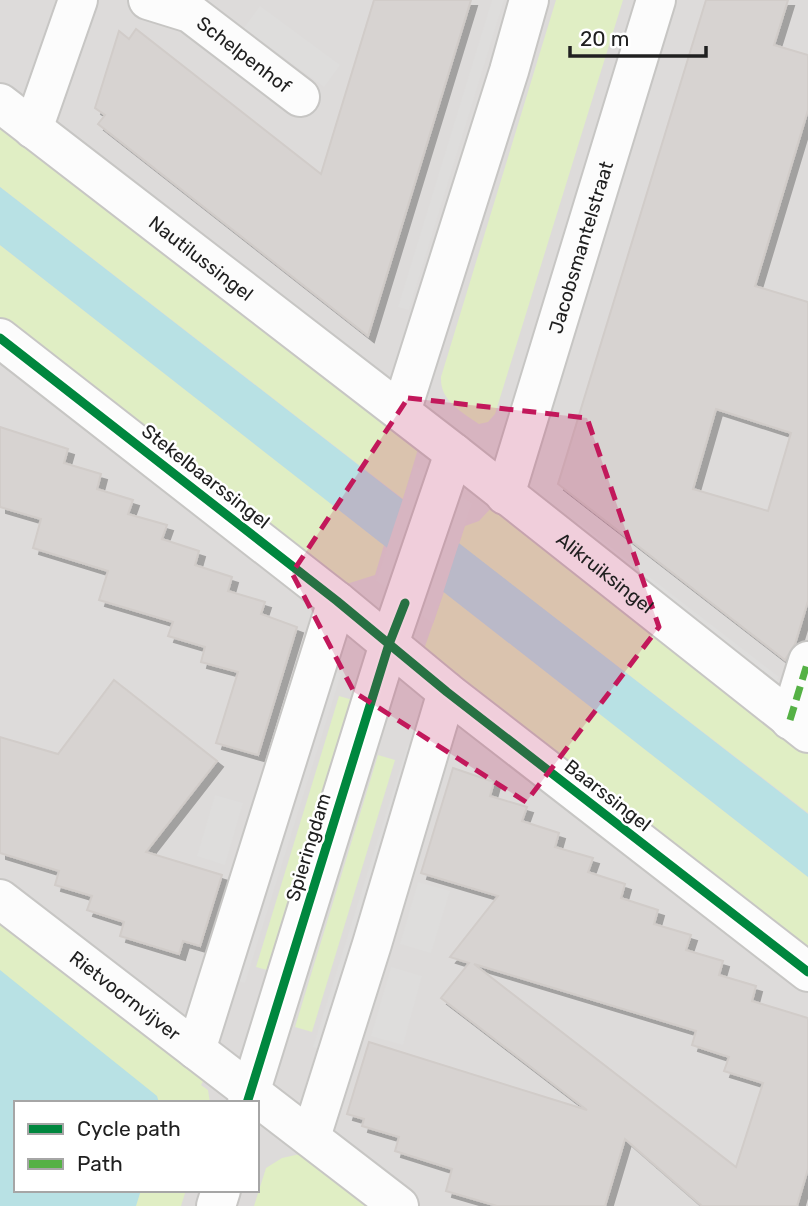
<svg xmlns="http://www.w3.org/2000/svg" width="808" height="1206" viewBox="0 0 808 1206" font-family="Rubik,sans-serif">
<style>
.residential{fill:#dddbda;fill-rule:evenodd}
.grass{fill:#e0eec4}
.parking{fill:#dedddc}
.water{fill:#b8e1e4}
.pier{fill:#dddcdb}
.building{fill:#d7d3d1;stroke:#d1ccc9;stroke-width:2;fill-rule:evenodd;filter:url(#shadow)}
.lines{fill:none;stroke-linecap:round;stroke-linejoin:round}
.minor-casing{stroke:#c7c6c4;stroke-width:42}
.minor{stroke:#fcfcfc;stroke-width:38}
.quiet{stroke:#55b145;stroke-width:7;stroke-dasharray:14 7;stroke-linecap:butt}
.cycleway-casing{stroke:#fff;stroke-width:13}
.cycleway{stroke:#00873e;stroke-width:9}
.marked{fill:#c2185b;fill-opacity:0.2;stroke:#c2185b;stroke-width:5;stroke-dasharray:14 9;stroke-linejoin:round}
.labels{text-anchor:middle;stroke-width:5;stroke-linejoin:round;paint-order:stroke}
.street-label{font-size:19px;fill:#202020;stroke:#fff}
</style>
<defs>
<filter id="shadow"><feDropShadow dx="6" dy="6" stdDeviation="0" flood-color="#0004"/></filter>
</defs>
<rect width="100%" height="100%" fill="#eeebe8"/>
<path class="residential" d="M0,0h808v1206h-808zM16,1103h241v87h-241z"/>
<g class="grass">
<path d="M556,0h67l-128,414 -7,8 -9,2c-18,-13 -39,-23 -38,-47z"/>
<polygon points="0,120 418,449 403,499 0,187"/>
<polygon points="0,245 384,545 375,575 337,587 0,323"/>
<polygon points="493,506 808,752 808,813 459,544 465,526 479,521"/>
<polygon points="444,592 808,877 808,952 423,652"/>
<polygon points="339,696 353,700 271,971 256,967"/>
<polygon points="378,755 395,760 312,1032 295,1027"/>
<polygon points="0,912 207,1074 201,1085 208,1090 210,1103 16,1103 16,1190 186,1190 181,1206 0,1206"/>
<polygon points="300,1154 373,1206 254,1206 266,1168 282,1158"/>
</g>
<g class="parking">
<polygon points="492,0 504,0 409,310 398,307"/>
<polygon points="260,6 340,65 324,87 244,28"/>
<polygon points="578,522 779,677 772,686 571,531"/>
<polygon points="331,670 341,674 245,983 234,980"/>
<polygon points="407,746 416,749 323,1050 313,1047"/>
<polygon points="215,795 243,803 225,865 197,856"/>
<polygon points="418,882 450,891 431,953 400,944"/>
<polygon points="391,967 422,976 403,1045 371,1036"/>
</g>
<g class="water">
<polygon points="0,187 808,814 808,877 0,245"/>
<polygon points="0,970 157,1096 159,1103 16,1103 16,1190 141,1190 136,1206 0,1206"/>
</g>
<polygon class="pier" points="414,465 472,503 433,624 376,581"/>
<g class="building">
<polygon points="374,0 471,0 368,336 98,124 105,115 95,108 119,31 129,39 136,29 321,174"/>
<path d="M706,0h82l-14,45 34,10v55l-53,176 53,16v299l-13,43 -10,16 -227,-176zM716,409l75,24 -23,78 -75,-22z"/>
<polygon points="0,427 68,449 64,463 101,474 97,489 133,500 128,514 167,525 162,539 199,551 195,565 232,577 228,591 265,602 261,614 297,627 258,755 216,743 238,672 201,662 205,647 168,636 173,622 99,600 108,571 33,548 41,519 0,507"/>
<polygon points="114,680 217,761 146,852 222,875 200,946 183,941 179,954 120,936 124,922 87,910 92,896 55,885 59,871 0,853 0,737 58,754"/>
<path d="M453,768l41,14 -4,14 37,11 -5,14 37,12 -4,14 38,11 -5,14 37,12 -4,14 37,12 -4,14 37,11 -5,15 37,11 -4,14 37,11 -4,15 56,17v151l-11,37h-95l-77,-67 -20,67h-108l-51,-15 6,-22 -57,-18 4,-14 -37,-11 2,-7 -17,-5 22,-72 218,68 -146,-112 28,-35 -19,-6 48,-61 -77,-23zM474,964l222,67 -4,14 37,12 -5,14 39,12 -27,84z"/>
</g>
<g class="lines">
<g class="minor-casing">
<g id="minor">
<path id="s1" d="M148,0l42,13 110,84"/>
<path id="s2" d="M0,103l454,350 354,280"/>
<polyline points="33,129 78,0"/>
<polyline points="0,338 337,601 447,692 808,972"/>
<polyline points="401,412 509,71 529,0"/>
<path id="s3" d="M505,495l151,-495"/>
<polyline points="790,720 808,661"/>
<path id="s4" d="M0,899l399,307"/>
<polyline points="196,1050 337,601"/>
<polyline points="247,1103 389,644 454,453"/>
<polyline points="311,1137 372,944 447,692"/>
<polyline points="216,1206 221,1190"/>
</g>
</g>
<use href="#minor" class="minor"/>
<polyline class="quiet" points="790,720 808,661"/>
<g class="cycleway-casing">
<g id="cycleway">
<polyline points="0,338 337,601 447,692 808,972"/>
<polyline points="247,1103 389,644 405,603"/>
</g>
</g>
<use href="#cycleway" class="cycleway"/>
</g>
<path class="marked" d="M408,398l179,20 72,209 -133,175 -172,-110 -62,-119z"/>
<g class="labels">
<g class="street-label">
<text dy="7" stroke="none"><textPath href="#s1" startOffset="112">Schelpenhof</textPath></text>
<text dy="7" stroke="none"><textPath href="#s3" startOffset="259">Jacobsmantelstraat</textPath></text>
<text dy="7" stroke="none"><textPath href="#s2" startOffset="254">Nautilussingel</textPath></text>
<text transform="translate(206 476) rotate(38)" y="7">Stekelbaarssingel</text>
<text dy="7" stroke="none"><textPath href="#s2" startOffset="766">Alikruiksingel</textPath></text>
<text transform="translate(608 795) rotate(38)" y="7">Baarssingel</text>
<text transform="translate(308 847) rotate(-73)" y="7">Spieringdam</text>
<text dy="7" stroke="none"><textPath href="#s4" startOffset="158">Rietvoornvijver</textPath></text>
</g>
</g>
<rect x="14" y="1101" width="245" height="91" fill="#ffffff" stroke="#a6a6a6" stroke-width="2"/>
<rect x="28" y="1124" width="35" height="10" fill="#00873e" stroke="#a6a6a6" stroke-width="2"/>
<text x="77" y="1136" font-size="21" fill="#202020">Cycle path</text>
<rect x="28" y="1159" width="35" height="10" fill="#55b145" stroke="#a6a6a6" stroke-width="2"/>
<text x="77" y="1171" font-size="21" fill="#202020">Path</text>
<path d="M570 46v10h136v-10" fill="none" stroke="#202020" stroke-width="3.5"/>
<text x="580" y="46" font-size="21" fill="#202020" stroke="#ffffff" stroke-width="5" paint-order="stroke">20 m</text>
</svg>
